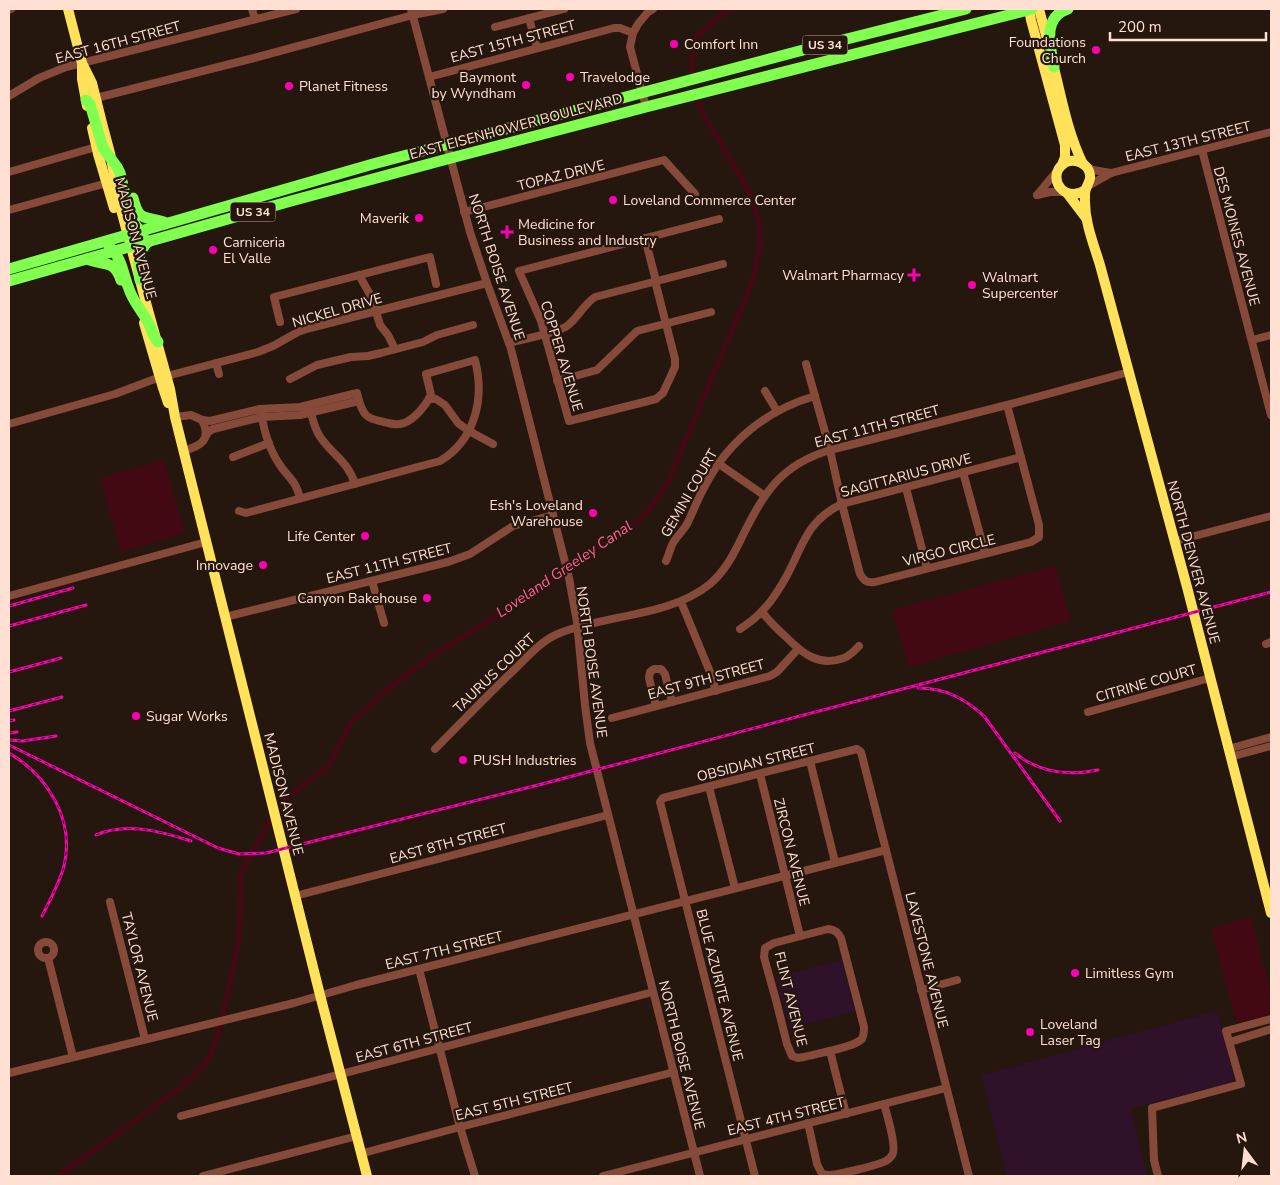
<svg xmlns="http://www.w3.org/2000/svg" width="1280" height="1185" viewBox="0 0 1280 1185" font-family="'Nunito Sans',sans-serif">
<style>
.green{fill:#2f112a}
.water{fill:#430913}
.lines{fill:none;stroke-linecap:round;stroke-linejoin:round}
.canal{stroke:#430913;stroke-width:5.5}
.minor{stroke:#854a39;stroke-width:8}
.major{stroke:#ffe15a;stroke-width:10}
.highway{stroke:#80ff4e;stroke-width:11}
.rail-casing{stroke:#fe00b3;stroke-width:3}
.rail{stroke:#25170e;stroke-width:1;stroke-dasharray:4;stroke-linecap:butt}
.poi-dot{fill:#fe00b3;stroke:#25170e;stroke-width:2}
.labels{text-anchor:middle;stroke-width:4.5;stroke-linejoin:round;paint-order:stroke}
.shield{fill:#25170e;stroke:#bea498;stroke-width:1}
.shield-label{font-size:12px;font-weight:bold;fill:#ffe0d3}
.street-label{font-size:14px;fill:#ffe0d3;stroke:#25170e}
.poi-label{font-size:14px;fill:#ffe0d3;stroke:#25170e;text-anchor:start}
.water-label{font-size:15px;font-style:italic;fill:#ff6197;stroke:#25170e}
</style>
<rect width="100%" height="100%" fill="#25170e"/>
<g class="green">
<polygon points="842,960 855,1012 789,1028 776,977"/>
<polygon points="1216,1011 1222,1029 1234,1078 1229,1083 1131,1108 1147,1176 1007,1176 982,1075"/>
</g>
<g class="water">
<polygon points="164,460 185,533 121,552 100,478"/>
<polygon points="1055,566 1071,621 908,667 892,610"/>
<polygon points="1251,917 1271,995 1271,1015 1236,1022 1211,928"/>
</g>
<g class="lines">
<g class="canal">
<polyline points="692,74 692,61 695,38 723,13 735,9"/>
<polyline points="282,803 286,798 328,767 352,721 382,694 430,657 480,626 626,531 648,511 667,484 751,286 760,246 759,222 746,186 704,115 698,101"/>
<polyline points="58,1176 182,1087 204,1065 211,1053 215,1044 223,1014 239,940 241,873 270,820"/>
</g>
<g class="minor">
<polyline points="252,9 255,19"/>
<polyline points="411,9 470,232 487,283 511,349 569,578 577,622 585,705 590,743 700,1176"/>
<polyline points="9,10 11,9"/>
<polyline points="529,18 537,48"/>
<polyline points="495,27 564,9"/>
<polyline points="429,77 614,28 620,28 633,33"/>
<polyline points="9,96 39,78 66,67 296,9"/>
<polyline points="96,98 254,58 413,15 443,9"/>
<polyline points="646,107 630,47 633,33 638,24 648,12 653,9"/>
<polyline points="1202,150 1271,415"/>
<polyline points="1087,167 1093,170 1111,173"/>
<polyline points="9,172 96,147"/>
<polyline points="1088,186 1111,173 1271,132"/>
<polyline points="1037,195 1057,171"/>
<polyline points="1037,195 1050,192 1065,192"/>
<polyline points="9,210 107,183"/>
<polyline points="464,212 664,160 695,194"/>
<polyline points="645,238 656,281"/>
<polyline points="359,275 372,298 380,325 388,335 395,349"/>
<polyline points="655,281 675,359 675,367 663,393 656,399 569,421 541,321 519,271 719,219"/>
<polyline points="280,322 274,297 430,257 436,284"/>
<polyline points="1252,340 1271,335"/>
<path d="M509,343c14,-4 48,-10 58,-17 11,-8 16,-21 28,-29l128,-33"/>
<polyline points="216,363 219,374"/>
<path d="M806,364l24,86 12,54 18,70c4,7 7,9 15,8l156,-40 8,-5v-12l-32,-120"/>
<polyline points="167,376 258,352 273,346 298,332 306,329 487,283"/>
<polyline points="290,379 317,365 351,357 368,356 381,353 423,342 437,335 473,325"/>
<polyline points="557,381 597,370 637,331 711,312"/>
<polyline points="765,391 777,411"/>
<polyline points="429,399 436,399 445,405 458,423 469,431 493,444"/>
<path d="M310,409c3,12 6,24 14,33 13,16 25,22 31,42"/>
<path d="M261,412c3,20 9,40 21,56 9,12 14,14 18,30"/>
<path d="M175,417l16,-2 11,5 8,1 50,-12 40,-2 57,-14c2,7 3,16 9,22 3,3 9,5 14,6 7,2 17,5 24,2 11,-4 22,-18 27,-28l-5,-21 49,-14c10,39 0,80 -35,101l-194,52 -7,-2"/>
<polyline points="9,424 115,394 160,377"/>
<polyline points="206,436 208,432 213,429 262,417 300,415 359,401"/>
<path d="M183,451c18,-5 29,-11 19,-31"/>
<polyline points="233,457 269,443"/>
<polyline points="719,464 765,496"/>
<polyline points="963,472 985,553"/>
<polyline points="906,488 927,568"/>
<polyline points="1175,541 1271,516"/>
<path d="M666,561c3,-6 4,-13 7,-18 4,-7 10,-12 14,-19 6,-12 11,-26 18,-38 23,-45 62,-76 110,-90"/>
<polyline points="372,581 384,623"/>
<polyline points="9,596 206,542"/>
<polyline points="681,602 710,672 716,691"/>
<path d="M762,612c7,9 15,17 24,25 17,17 33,30 58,21 6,-2 11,-8 15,-12"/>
<polyline points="225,617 448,562 470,554 513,526 553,515"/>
<path d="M740,629c7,-5 15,-10 21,-17 8,-7 15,-18 21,-28 20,-32 21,-62 60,-80l179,-47"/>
<polyline points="1266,644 1271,642"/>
<polyline points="656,706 649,678 650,672 654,669 661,669 665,674 672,702"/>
<polyline points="1088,712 1210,678"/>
<polyline points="612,718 770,676 777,672 798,649"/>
<path d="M435,749c27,-27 53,-55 81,-81 13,-13 26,-28 44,-35 48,-19 109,-16 150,-49 15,-13 24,-30 32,-47 22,-44 38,-72 88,-87l177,-45 122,-33"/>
<polyline points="1228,749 1271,737"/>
<polyline points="1230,757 1271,746"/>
<polyline points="810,761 835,862"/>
<polyline points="760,774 800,936"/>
<polyline points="709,787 735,888"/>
<polyline points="295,896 608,815"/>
<polyline points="110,902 145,1039"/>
<path d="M828,929c7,1 10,3 13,9l23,89c0,4 0,8 -2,12 -7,8 -47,15 -58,18l-6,1 -6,-2 -5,-12 -10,-40 -13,-47 1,-9 9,-5z"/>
<circle cx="46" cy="950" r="8"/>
<polyline points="48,958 73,1057"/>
<polyline points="419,969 460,1127 475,1176"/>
<polyline points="921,990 957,980"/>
<polyline points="1230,1042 1271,1029"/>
<polyline points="830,1051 846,1114"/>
<polyline points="9,1073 294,1003 356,985 886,850"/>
<polyline points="181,1116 653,992"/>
<path d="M808,1123l9,41 5,10c3,1 5,1 8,1 8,0 48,-10 56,-14 3,-2 6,-4 7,-8 3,-10 -6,-38 -9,-49"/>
<polyline points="362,1155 367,1152 460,1127 674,1072"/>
<polyline points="203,1176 357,1136"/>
<polyline points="603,1176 946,1088"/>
<polyline points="755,1176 660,802 663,798 857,749 861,752 969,1176"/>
<polyline points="1158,1176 1154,1160 1152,1108 1241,1084 1226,1031 1271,1019"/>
</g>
<g class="major">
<polyline points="68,9 82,63 82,79 87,106"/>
<polyline points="1029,9 1031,20 1065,145 1065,157 1062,165"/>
<polyline points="1039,9 1048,43"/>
<path d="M1052,60c9,34 15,72 31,104"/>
<polyline points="82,63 92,83 102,123 110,153 120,206 145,299 170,389 175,417 320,995 367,1176"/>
<polyline points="92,128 98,154 114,208"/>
<path d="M1085,190c-20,14 -39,-12 -22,-26 8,-6 22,-3 26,7 3,9 -1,11 -3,18 -1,1 -1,7 -1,8 -1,24 8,45 15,68l87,322 84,326"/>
<polyline points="1067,193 1086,218"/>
<polyline points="144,323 163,388 168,403"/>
</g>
<g class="highway">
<path d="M1054,67c-4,-20 -12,-50 14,-58"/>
<path d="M86,100l4,4 13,44 14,19 3,6c5,19 8,48 23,61"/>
<path d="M133,198c6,24 11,18 31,24"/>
<path d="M109,246c13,12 14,28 20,43 4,13 14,23 20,35 3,6 4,13 9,18"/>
<path d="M87,259c17,7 27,0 34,21"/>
<polyline points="9,269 373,164 807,49 966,9"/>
<path d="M140,280c-2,-15 -3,-29 9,-39"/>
<polyline points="9,281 291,201 451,158 646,107 1032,9"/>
</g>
<g class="rail-casing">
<g id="rail">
<polyline points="9,606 73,588"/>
<polyline points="9,626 86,605"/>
<polyline points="9,672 61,658"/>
<path d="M918,688c27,0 46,10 66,28l76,105"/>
<polyline points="9,711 62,697"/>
<polyline points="9,721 14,720"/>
<polyline points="9,733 17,732"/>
<polyline points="9,740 22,741 56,736"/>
<polyline points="9,745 218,848 239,854 266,853 542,784 1271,592"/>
<path d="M9,753c39,23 66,67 55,113 -5,18 -14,34 -22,50"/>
<path d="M1015,753c24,20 53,23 83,17"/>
<path d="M96,835c30,-13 64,-4 95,6"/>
</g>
</g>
<use href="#rail" class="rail"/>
</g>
<g class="poi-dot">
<circle cx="674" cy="44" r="5"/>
<circle cx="1096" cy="50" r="5"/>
<circle cx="570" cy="77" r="5"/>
<circle cx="526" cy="85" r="5"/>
<circle cx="289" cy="86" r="5"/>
<circle cx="613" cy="200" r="5"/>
<circle cx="419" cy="218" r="5"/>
<path d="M504.5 224.5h5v5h5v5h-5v5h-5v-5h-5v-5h5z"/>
<circle cx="213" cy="250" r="5"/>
<path d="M911.5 267.5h5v5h5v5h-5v5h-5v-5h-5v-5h5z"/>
<circle cx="972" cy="285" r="5"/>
<circle cx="593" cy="513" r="5"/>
<circle cx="365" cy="536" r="5"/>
<circle cx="263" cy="565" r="5"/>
<circle cx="427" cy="598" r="5"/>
<circle cx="136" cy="716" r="5"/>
<circle cx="463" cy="760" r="5"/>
<circle cx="1075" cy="973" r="5"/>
<circle cx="1030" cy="1032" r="5"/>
</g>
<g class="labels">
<g class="shield">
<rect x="802.5" y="35.5" width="45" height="19" rx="4"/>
<rect x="230.5" y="202.5" width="45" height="19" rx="4"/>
</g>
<g class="shield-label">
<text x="825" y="49">US 34</text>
<text x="253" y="216">US 34</text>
</g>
<g class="street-label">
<text transform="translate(513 41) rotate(-15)" y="5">EAST 15TH STREET</text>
<text transform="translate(118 42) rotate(-15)" y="5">EAST 16TH STREET</text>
<text transform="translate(516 126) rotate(-15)" y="5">EAST EISENHOWER BOULEVARD</text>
<text transform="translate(1188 141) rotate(-14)" y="5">EAST 13TH STREET</text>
<text transform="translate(561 175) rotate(-14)" y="5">TOPAZ DRIVE</text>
<text transform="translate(1237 236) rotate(75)" y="5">DES MOINES AVENUE</text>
<text transform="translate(136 238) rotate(75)" y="5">MADISON AVENUE</text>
<text transform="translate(497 267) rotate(72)" y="5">NORTH BOISE AVENUE</text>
<text transform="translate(337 310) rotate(-16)" y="5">NICKEL DRIVE</text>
<text transform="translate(562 356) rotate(73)" y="5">COPPER AVENUE</text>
<text transform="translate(877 426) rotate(-15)" y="5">EAST 11TH STREET</text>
<text transform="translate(906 475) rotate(-15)" y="5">SAGITTARIUS DRIVE</text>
<text transform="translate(689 493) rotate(-60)" y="5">GEMINI COURT</text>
<text transform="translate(949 550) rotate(-14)" y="5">VIRGO CIRCLE</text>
<text transform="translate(1194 562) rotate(75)" y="5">NORTH DENVER AVENUE</text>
<text transform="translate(389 563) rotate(-14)" y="5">EAST 11TH STREET</text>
<text transform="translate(592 662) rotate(82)" y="5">NORTH BOISE AVENUE</text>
<text transform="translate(494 673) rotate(-44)" y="5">TAURUS COURT</text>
<text transform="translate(706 679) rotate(-15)" y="5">EAST 9TH STREET</text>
<text transform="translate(1146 683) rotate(-16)" y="5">CITRINE COURT</text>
<text transform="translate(756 762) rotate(-14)" y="5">OBSIDIAN STREET</text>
<text transform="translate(284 794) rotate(76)" y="5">MADISON AVENUE</text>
<text transform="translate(448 843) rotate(-15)" y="5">EAST 8TH STREET</text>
<text transform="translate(792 852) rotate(76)" y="5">ZIRCON AVENUE</text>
<text transform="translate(444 950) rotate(-14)" y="5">EAST 7TH STREET</text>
<text transform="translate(927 960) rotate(76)" y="5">LAVESTONE AVENUE</text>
<text transform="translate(140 967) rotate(76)" y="5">TAYLOR AVENUE</text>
<text transform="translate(720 985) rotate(76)" y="5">BLUE AZURITE AVENUE</text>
<text transform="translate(791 999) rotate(76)" y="5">FLINT AVENUE</text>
<text transform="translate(414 1042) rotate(-15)" y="5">EAST 6TH STREET</text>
<text transform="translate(682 1055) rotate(76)" y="5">NORTH BOISE AVENUE</text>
<text transform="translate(514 1101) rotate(-14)" y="5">EAST 5TH STREET</text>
<text transform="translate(786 1116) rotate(-14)" y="5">EAST 4TH STREET</text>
</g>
<g class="poi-label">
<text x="1086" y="47" text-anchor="end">Foundations<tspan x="1086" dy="16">Church</tspan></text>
<text x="684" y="49">Comfort Inn</text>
<text x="516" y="82" text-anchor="end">Baymont<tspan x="516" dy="16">by Wyndham</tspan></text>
<text x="580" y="82">Travelodge</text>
<text x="299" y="91">Planet Fitness</text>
<text x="623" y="205">Loveland Commerce Center</text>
<text x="409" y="223" text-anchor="end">Maverik</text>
<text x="518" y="229">Medicine for<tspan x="518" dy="16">Business and Industry</tspan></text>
<text x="223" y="247">Carniceria<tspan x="223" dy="16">El Valle</tspan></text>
<text x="904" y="280" text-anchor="end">Walmart Pharmacy</text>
<text x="982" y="282">Walmart<tspan x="982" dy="16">Supercenter</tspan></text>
<text x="583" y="510" text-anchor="end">Esh's Loveland<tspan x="583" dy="16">Warehouse</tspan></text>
<text x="355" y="541" text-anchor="end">Life Center</text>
<text x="253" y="570" text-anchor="end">Innovage</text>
<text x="417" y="603" text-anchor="end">Canyon Bakehouse</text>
<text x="146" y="721">Sugar Works</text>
<text x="473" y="765">PUSH Industries</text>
<text x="1085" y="978">Limitless Gym</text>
<text x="1040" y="1029">Loveland<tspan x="1040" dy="16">Laser Tag</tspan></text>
</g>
<g class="water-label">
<text transform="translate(564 569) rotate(-34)" y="5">Loveland Greeley Canal</text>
</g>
</g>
<rect width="1280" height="1185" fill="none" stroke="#ffe0d3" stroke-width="20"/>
<g transform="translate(1245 1150) rotate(345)" stroke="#25170e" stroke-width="4" paint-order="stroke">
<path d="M0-4L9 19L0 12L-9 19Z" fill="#ffe0d3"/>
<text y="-8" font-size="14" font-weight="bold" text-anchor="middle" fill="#ffe0d3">N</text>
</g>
<path d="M1110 32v8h156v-8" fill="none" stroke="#ffe0d3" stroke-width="2.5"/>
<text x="1118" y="32" font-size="15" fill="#ffe0d3" stroke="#25170e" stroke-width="4" paint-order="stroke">200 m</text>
</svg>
